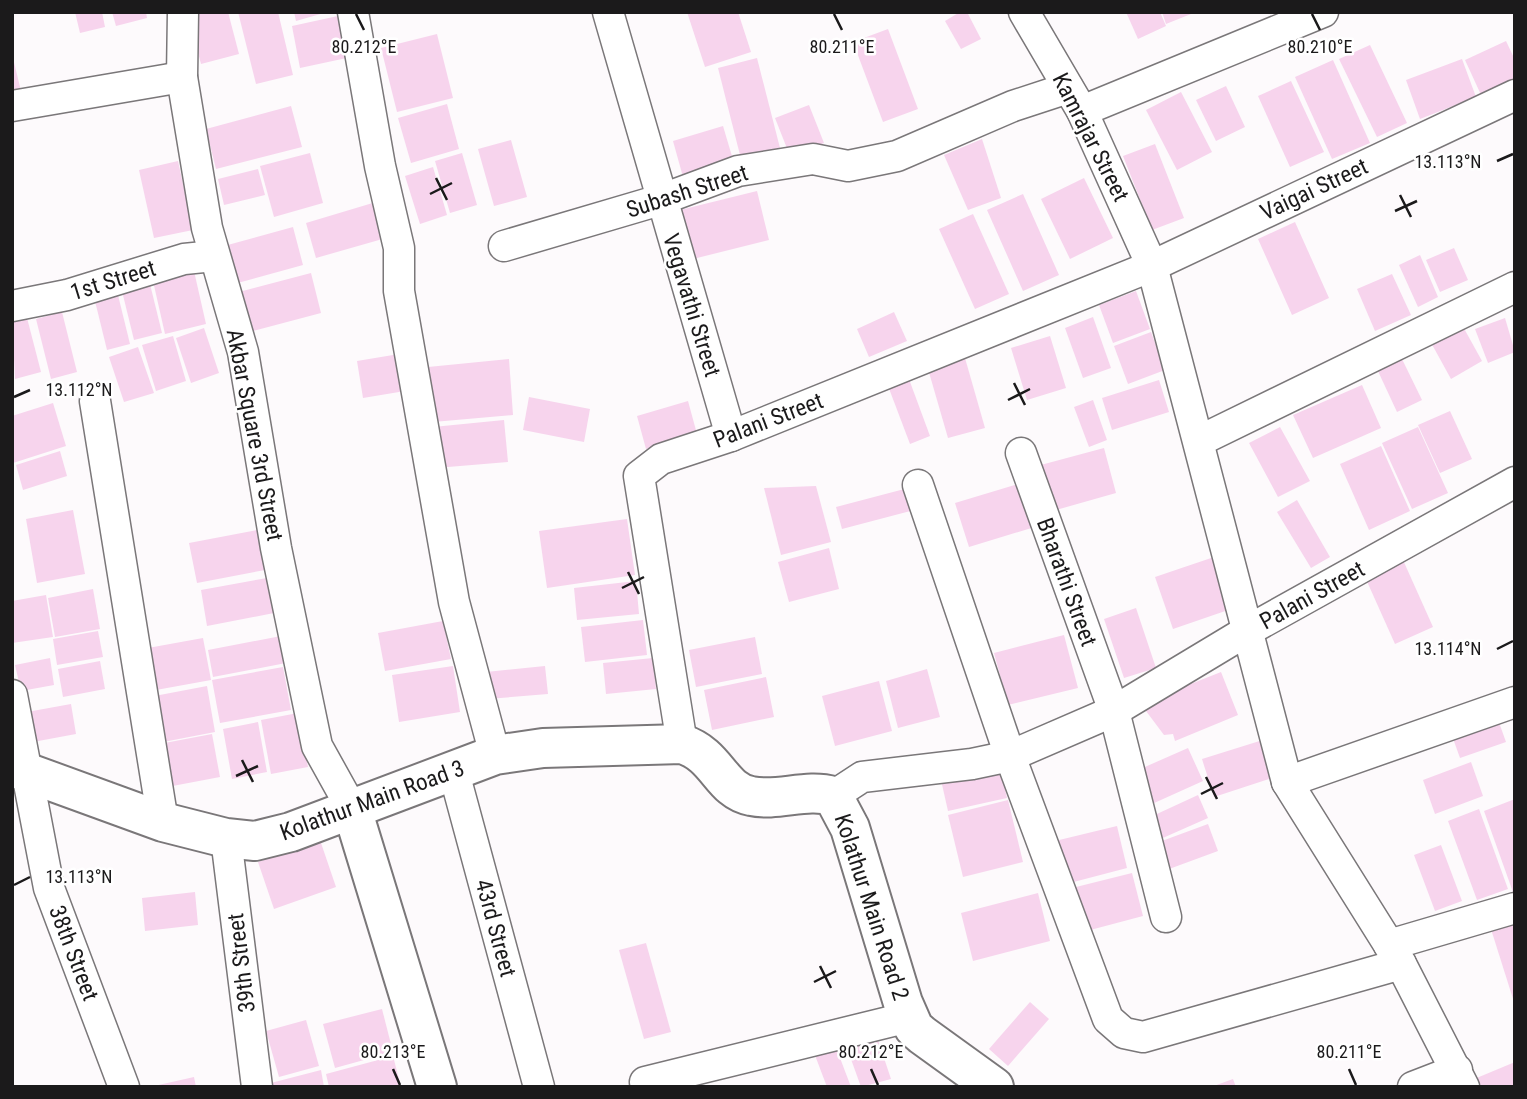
<svg xmlns="http://www.w3.org/2000/svg" width="1527" height="1099" viewBox="0 0 1527 1099" font-family="'Roboto Condensed',sans-serif">
<style>
.building{fill:#f7d4ed}
.lines{fill:none;stroke-linecap:round;stroke-linejoin:round}
.minor-casing{stroke:#7a7779;stroke-width:33}
.tertiary-casing{stroke:#7a7779;stroke-width:42}
.secondary-casing{stroke:#7a7779;stroke-width:42}
.minor{stroke:#fff;stroke-width:30}
.tertiary{stroke:#fff;stroke-width:38}
.secondary{stroke:#fff;stroke-width:38}
.ticks{fill:none;stroke:#1b1a1b;stroke-width:2.5}
.labels{text-anchor:middle;stroke-width:5;stroke-linejoin:round;paint-order:stroke}
.street-label{font-size:23px;fill:#1b1a1b;stroke:#fff}
.ticks-label{font-size:18px;text-anchor:middle;fill:#1b1a1b;stroke:#fff;stroke-width:5;stroke-linejoin:round;paint-order:stroke}
</style>
<rect width="100%" height="100%" fill="#fdfafc"/>
<g class="building">
<polygon points="75,12 102,12 105,27 80,33"/>
<polygon points="112,12 146,12 147,18 116,26"/>
<polygon points="200,12 228,12 239,54 201,64 188,15"/>
<polygon points="238,12 278,12 293,75 256,84"/>
<polygon points="294,12 324,12 324,13 296,21"/>
<polygon points="687,12 738,12 751,52 705,67"/>
<polygon points="960,12 967,12 981,39 961,49 945,21"/>
<polygon points="1126,12 1160,12 1166,26 1138,39"/>
<polygon points="1162,12 1196,12 1166,24"/>
<polygon points="347,14 356,56 300,68 292,26"/>
<polygon points="888,29 918,109 883,122 853,42"/>
<polygon points="437,34 453,98 397,112 381,48"/>
<polygon points="1506,41 1515,60 1515,82 1482,97 1465,60"/>
<polygon points="1370,45 1407,123 1377,137 1339,59"/>
<polygon points="12,54 21,91 12,93"/>
<polygon points="757,58 780,148 741,159 718,68"/>
<polygon points="1462,59 1476,97 1420,119 1406,80"/>
<polygon points="1333,60 1370,143 1332,159 1295,77"/>
<polygon points="1291,81 1324,152 1290,167 1258,96"/>
<polygon points="1226,86 1245,127 1216,141 1196,100"/>
<polygon points="1181,92 1212,152 1177,170 1146,110"/>
<polygon points="447,104 459,149 411,163 398,118"/>
<polygon points="809,105 824,143 790,156 775,118"/>
<polygon points="291,106 302,147 216,169 206,129"/>
<polygon points="723,126 734,163 683,177 673,141"/>
<polygon points="982,139 1001,198 968,210 944,155"/>
<polygon points="511,140 527,197 494,206 478,149"/>
<polygon points="1155,144 1184,218 1152,230 1123,156"/>
<polygon points="310,153 323,203 274,217 260,166"/>
<polygon points="462,153 477,205 450,213 435,161"/>
<polygon points="178,161 193,230 154,238 139,170"/>
<polygon points="433,167 447,215 420,224 405,176"/>
<polygon points="258,169 265,195 224,205 218,179"/>
<polygon points="1084,178 1113,238 1070,259 1041,199"/>
<polygon points="757,191 769,240 689,260 676,211"/>
<polygon points="1023,194 1059,275 1023,291 987,210"/>
<polygon points="376,202 386,238 316,258 306,223"/>
<polygon points="973,214 1009,294 975,309 939,229"/>
<polygon points="1295,222 1329,298 1292,315 1258,239"/>
<polygon points="293,227 303,265 234,284 224,246"/>
<polygon points="1454,248 1468,280 1440,292 1426,260"/>
<polygon points="1420,255 1438,297 1418,307 1399,265"/>
<polygon points="194,271 206,324 165,334 153,281"/>
<polygon points="311,273 321,313 246,333 235,293"/>
<polygon points="1392,274 1411,315 1375,331 1357,289"/>
<polygon points="149,280 162,333 134,340 121,287"/>
<polygon points="117,291 130,344 107,350 94,297"/>
<polygon points="1136,291 1150,329 1113,343 1099,305"/>
<polygon points="62,312 77,372 51,379 36,319"/>
<polygon points="894,312 907,341 869,357 857,329"/>
<polygon points="26,314 41,372 15,379 12,317"/>
<polygon points="1093,317 1111,368 1083,378 1065,328"/>
<polygon points="1505,318 1515,352 1488,363 1475,329"/>
<polygon points="1461,323 1482,361 1451,379 1429,339"/>
<polygon points="204,328 219,373 191,383 176,338"/>
<polygon points="1151,332 1165,370 1128,384 1114,346"/>
<polygon points="173,336 186,381 156,391 142,345"/>
<polygon points="1050,336 1066,388 1027,400 1011,348"/>
<polygon points="138,347 154,393 124,402 109,357"/>
<polygon points="963,351 985,428 948,438 926,362"/>
<polygon points="399,354 405,391 363,398 357,361"/>
<polygon points="1401,357 1422,400 1397,412 1377,369"/>
<polygon points="509,359 513,415 433,422 428,367"/>
<polygon points="906,371 930,436 910,444 885,378"/>
<polygon points="1159,380 1169,412 1112,430 1102,398"/>
<polygon points="1362,385 1381,428 1313,458 1293,415"/>
<polygon points="529,397 590,409 584,442 523,430"/>
<polygon points="1093,400 1107,440 1089,447 1074,407"/>
<polygon points="688,401 697,434 646,449 637,416"/>
<polygon points="53,403 66,446 13,463 12,416"/>
<polygon points="1450,411 1472,459 1440,473 1418,425"/>
<polygon points="504,420 508,462 436,468 433,427"/>
<polygon points="1280,427 1310,481 1278,497 1249,443"/>
<polygon points="1418,427 1448,493 1412,509 1382,443"/>
<polygon points="1381,446 1410,511 1369,530 1340,464"/>
<polygon points="1104,448 1116,493 1049,512 1037,466"/>
<polygon points="60,451 67,476 23,490 16,465"/>
<polygon points="1025,482 1038,526 969,547 955,503"/>
<polygon points="816,486 831,542 781,555 764,488"/>
<polygon points="912,487 918,509 842,529 836,507"/>
<polygon points="1297,500 1330,557 1311,568 1277,512"/>
<polygon points="73,510 85,574 37,583 26,519"/>
<polygon points="627,519 635,575 547,588 539,531"/>
<polygon points="257,530 265,570 197,583 189,543"/>
<polygon points="829,548 839,589 789,602 778,562"/>
<polygon points="1217,556 1234,608 1173,629 1155,577"/>
<polygon points="1403,560 1433,627 1395,644 1365,577"/>
<polygon points="267,578 274,613 207,626 201,590"/>
<polygon points="636,581 639,614 577,620 574,588"/>
<polygon points="93,589 100,629 55,637 48,598"/>
<polygon points="46,595 53,637 12,643 12,601"/>
<polygon points="1136,608 1156,668 1124,678 1104,619"/>
<polygon points="643,620 647,655 585,662 581,627"/>
<polygon points="443,621 451,659 385,671 378,633"/>
<polygon points="98,631 103,657 57,665 53,639"/>
<polygon points="1064,635 1078,688 1008,705 994,653"/>
<polygon points="281,636 286,663 213,677 208,650"/>
<polygon points="755,637 762,674 696,687 689,650"/>
<polygon points="203,638 211,680 145,692 137,650"/>
<polygon points="50,658 54,685 21,691 15,665"/>
<polygon points="653,658 656,689 606,694 603,663"/>
<polygon points="100,661 105,689 63,697 58,669"/>
<polygon points="453,666 460,712 399,722 392,675"/>
<polygon points="545,666 548,694 488,699 486,672"/>
<polygon points="283,667 291,710 220,723 212,680"/>
<polygon points="927,669 940,717 898,728 886,681"/>
<polygon points="1221,672 1238,715 1175,741 1173,734 1164,735 1143,707 1158,697"/>
<polygon points="766,677 774,717 712,730 704,690"/>
<polygon points="879,681 892,731 835,746 822,696"/>
<polygon points="207,686 215,732 153,744 144,698"/>
<polygon points="1492,703 1506,742 1460,758 1446,719"/>
<polygon points="71,704 76,734 33,742 27,712"/>
<polygon points="298,713 308,767 271,774 261,720"/>
<polygon points="258,722 267,772 232,779 223,729"/>
<polygon points="212,734 220,777 162,788 154,745"/>
<polygon points="1266,739 1278,776 1214,797 1202,759"/>
<polygon points="1188,748 1203,781 1152,804 1138,770"/>
<polygon points="1471,762 1483,796 1435,814 1423,780"/>
<polygon points="1000,767 1007,798 948,811 941,780"/>
<polygon points="1198,795 1208,818 1156,841 1146,819"/>
<polygon points="1515,799 1515,895 1514,895 1484,811"/>
<polygon points="1008,800 1023,862 963,877 948,815"/>
<polygon points="1479,809 1508,889 1477,900 1448,821"/>
<polygon points="1208,824 1218,851 1161,872 1151,845"/>
<polygon points="1117,826 1127,868 1066,884 1055,841"/>
<polygon points="320,840 336,887 274,909 258,862"/>
<polygon points="1441,845 1462,901 1435,911 1414,855"/>
<polygon points="1132,873 1143,916 1079,933 1068,889"/>
<polygon points="195,892 198,925 145,931 142,898"/>
<polygon points="1038,893 1050,941 973,961 961,913"/>
<polygon points="1515,918 1515,1002 1514,1002 1490,926"/>
<polygon points="646,943 671,1032 644,1039 619,950"/>
<polygon points="1030,1002 1049,1019 1008,1066 989,1049"/>
<polygon points="382,1009 393,1052 335,1068 323,1024"/>
<polygon points="306,1020 319,1066 279,1077 266,1031"/>
<polygon points="877,1037 891,1079 861,1087 847,1048"/>
<polygon points="834,1042 851,1087 827,1087 813,1050"/>
<polygon points="393,1056 401,1087 329,1087 326,1074"/>
<polygon points="1515,1062 1515,1087 1469,1087 1467,1082"/>
<polygon points="321,1070 324,1087 268,1087 267,1084"/>
<polygon points="194,1077 196,1087 154,1087 154,1086"/>
<polygon points="1233,1079 1236,1087 1211,1087"/>
</g>
<g class="lines">
<g class="minor-casing">
<g id="minor">
<polyline points="183,12 182,77 207,228 243,352 276,548 317,746 352,809"/>
<polyline points="353,12 380,166 399,248 399,291 454,602 495,755"/>
<polyline points="608,12 731,436"/>
<polyline points="1024,12 1082,111 1152,266 1287,782 1401,964 1464,1087"/>
<polyline points="12,106 182,77"/>
<polyline points="1082,111 1323,12"/>
<polyline points="504,246 660,200 738,171 813,159 848,166 897,156 1013,106 1068,88"/>
<polyline points="12,306 67,295 184,259 214,256"/>
<polyline points="95,401 163,822"/>
<polyline points="1199,441 1515,287"/>
<polyline points="1021,453 1114,711 1166,917"/>
<polyline points="918,485 1010,756 1108,1019 1124,1033 1143,1037 1401,964"/>
<polyline points="12,695 49,888 124,1087"/>
<polyline points="682,744 639,476 661,459 731,436 1152,266 1515,95"/>
<polyline points="453,769 539,1087"/>
<polyline points="1287,782 1515,702"/>
<polyline points="833,796 862,777 972,764 1010,756 1114,711 1247,631 1515,482"/>
<polyline points="226,838 257,1087"/>
<polyline points="1389,945 1515,908"/>
<polyline points="645,1082 909,1017"/>
<polyline points="1413,1087 1457,1070"/>
</g>
</g>
<g class="tertiary-casing">
<polyline id="tertiary" points="352,809 437,1087"/>
</g>
<g class="secondary-casing">
<path id="secondary" d="M12,767l151,55 63,16 29,3 36,-9 204,-77 48,-7 139,-4c36,11 38,46 69,52 27,6 55,-8 82,0l17,32 53,175 11,25 8,7 72,52"/>
</g>
<use href="#minor" class="minor"/>
<use href="#tertiary" class="tertiary"/>
<use href="#secondary" class="secondary"/>
</g>
<path class="ticks" d="M356,14l8,16M834,14l8,16M1312,14l8,16M1497,161l16,-7M436,178l11,22M430,194l22,-11M1400,195l11,22M1395,211l22,-10M1014,383l11,22M14,397l16,-7M1008,400l22,-11M628,572l11,22M622,588l22,-11M1497,649l16,-8M242,760l11,22M236,776l22,-10M1206,777l11,22M1201,794l22,-11M14,885l16,-8M820,966l11,22M814,982l22,-11M393,1069l7,16M871,1069l7,16M1349,1069l7,16"/>
<g class="labels">
<g class="street-label">
<text transform="translate(1091 137) rotate(63)" y="8">Kamrajar Street</text>
<text transform="translate(1314 189) rotate(-25)" y="8">Vaigai Street</text>
<text transform="translate(687 191) rotate(-18)" y="8">Subash Street</text>
<text transform="translate(113 280) rotate(-17)" y="8">1st Street</text>
<text transform="translate(692 305) rotate(73)" y="8">Vegavathi Street</text>
<text transform="translate(768 420) rotate(-21)" y="8">Palani Street</text>
<text transform="translate(255 435) rotate(79)" y="8">Akbar Square 3rd Street</text>
<text transform="translate(1067 582) rotate(70)" y="8">Bharathi Street</text>
<text transform="translate(1312 595) rotate(-29)" y="8">Palani Street</text>
<text transform="translate(372 800) rotate(-20)" y="8">Kolathur Main Road 3</text>
<text transform="translate(872 907) rotate(72)" y="8">Kolathur Main Road 2</text>
<text transform="translate(496 928) rotate(75)" y="8">43rd Street</text>
<text transform="translate(74 953) rotate(69)" y="8">38th Street</text>
<text transform="translate(241 963) rotate(-97)" y="8">39th Street</text>
</g>
</g>
<g class="ticks-label">
<text x="364" y="53">80.212°E</text>
<text x="842" y="53">80.211°E</text>
<text x="1320" y="53">80.210°E</text>
<text x="1448" y="168">13.113°N</text>
<text x="79" y="396">13.112°N</text>
<text x="1448" y="655">13.114°N</text>
<text x="79" y="883">13.113°N</text>
<text x="393" y="1058">80.213°E</text>
<text x="871" y="1058">80.212°E</text>
<text x="1349" y="1058">80.211°E</text>
</g>
<rect width="1527" height="1099" fill="none" stroke="#1b1a1b" stroke-width="28"/>
</svg>
